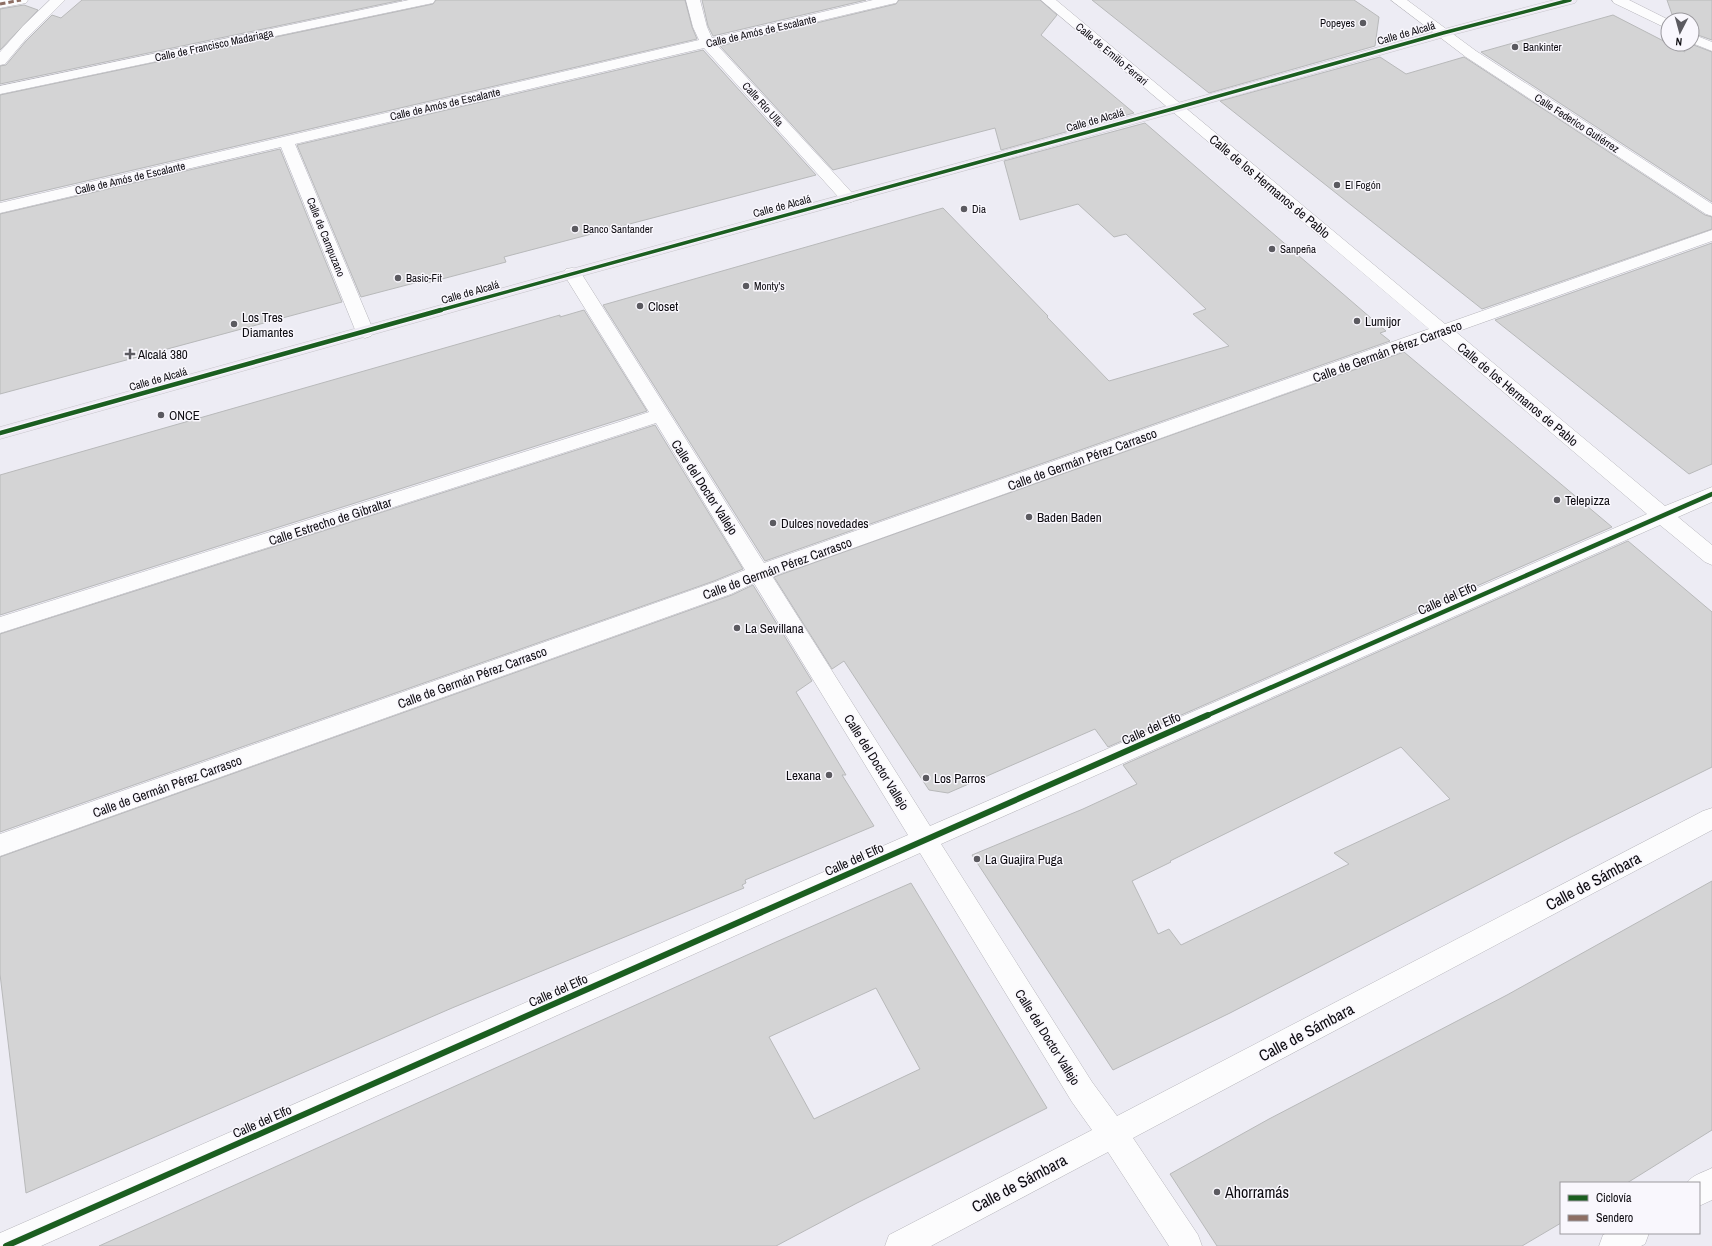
<svg xmlns="http://www.w3.org/2000/svg" width="1712" height="1246" viewBox="0 0 1712 1246" font-family="'Archivo Narrow',sans-serif">
<style>
.building{fill:#d4d4d5;stroke:#b8b9ba;fill-rule:evenodd}
.lines{fill:none;stroke-linecap:round;stroke-linejoin:round}
.street-casing{stroke:#b6b5bb;stroke-width:1}
.primary-casing{stroke:#c8c7cb;stroke-width:1}
.street{fill:#fcfcfd;fill-rule:evenodd}
.primary{fill:#ede9f3;fill-rule:evenodd}
.quiet{stroke:#8d6e63;stroke-width:3;stroke-dasharray:5.5 3;stroke-linecap:butt}
.cycleway-far2-casing{stroke:#f9f7fd;stroke-width:5.5}
.cycleway-far1-casing{stroke:#f9f7fd;stroke-width:7}
.cycleway-casing{stroke:#f9f7fd;stroke-width:8}
.cycleway-far2{stroke:#1b5e20;stroke-width:3.5}
.cycleway-far1{stroke:#1b5e20;stroke-width:4.5}
.cycleway{stroke:#1b5e20;stroke-width:6}
.poi-dot{fill:#5b5a60;stroke:#f9f7fd;stroke-width:1.5}
.labels{text-anchor:middle;stroke-width:3;stroke-linejoin:round;paint-order:stroke}
.far-poi-label{font-size:11px;fill:#0d0b10;stroke:#f9f7fd;text-anchor:start}
.far-street-label{font-size:11px;fill:#0d0b10;stroke:#f9f7fd}
.street-label{font-size:13px;fill:#0d0b10;stroke:#f9f7fd}
.poi-label{font-size:13px;fill:#0d0b10;stroke:#f9f7fd;text-anchor:start}
.near-street-label{font-size:16px;fill:#0d0b10;stroke:#f9f7fd}
.near-poi-label{font-size:16px;fill:#0d0b10;stroke:#f9f7fd;text-anchor:start}
</style>
<rect width="100%" height="100%" fill="#edecf4"/>
<g class="building">
<polygon points="82,0 402,0 0,84 0,66 6,65 26,41 52,15 61,18"/>
<polygon points="436,0 685,0 692,27 697,39 0,201 0,95 433,4"/>
<polygon points="702,0 866,0 713,36 708,26"/>
<polygon points="899,0 1040,0 1057,15 1041,35 1134,113 1001,150 995,128 833,170 720,46 896,4"/>
<polygon points="1092,0 1354,0 1379,17 1375,46 1209,93"/>
<polygon points="1667,0 1712,0 1712,40 1692,33 1692,20 1674,20"/>
<polygon points="24,5 38,10 0,50 0,9"/>
<polygon points="1613,15 1685,52 1682,44 1691,44 1712,52 1712,202 1481,52"/>
<polygon points="703,50 816,175 504,257 506,262 427,283 426,280 361,297 297,145"/>
<polygon points="1380,57 1406,74 1464,57 1705,215 1712,217 1712,229 1482,309 1220,101"/>
<polygon points="1145,123 1386,331 1380,333 1390,341 765,561 603,305 943,208 1048,316 1047,317 1109,381 1229,346 1193,314 1206,309 1126,234 1114,237 1078,204 1020,220 1004,161"/>
<polygon points="280,149 342,302 0,394 0,214"/>
<polygon points="1712,243 1712,464 1689,474 1495,320"/>
<polygon points="584,310 647,411 0,615 0,475 560,315 560,317"/>
<polygon points="1404,352 1612,527 1108,747 1095,729 948,793 929,790 844,661 832,669 774,577"/>
<polygon points="655,425 743,569 714,581 0,832 0,634"/>
<path d="M1628,541l84,71v155l-141,70 -341,176 -117,57 -141,-215 111,-46 54,-25 -14,-19zM1401,747l49,52 -116,54 15,11 -168,81 -12,-16 -11,5 -26,-53 39,-19 -1,-1z"/>
<polygon points="753,585 812,681 796,692 846,775 842,775 874,826 745,880 746,883 742,885 744,888 452,1008 26,1193 0,974 0,857 732,595"/>
<polygon points="1712,881 1712,1130 1627,1183 1561,1183 1561,1223 1522,1246 1217,1246 1170,1174 1269,1119 1507,995"/>
<path d="M911,883l136,225 -190,95 -81,43h-677l677,-304zM876,988l44,81 -106,50 -45,-82z"/>
</g>
<g class="lines">
<g class="street-casing">
<g id="street">
<polygon points="0,0 28,0 26,3 0,8"/>
<polygon points="50,0 65,0 25,40 5,64 0,65 0,52 23,26"/>
<polygon points="409,0 435,0 433,3 428,4 0,94 0,86"/>
<polygon points="686,0 700,0 707,27 712,38 873,0 898,0 896,3 891,4 717,45 854,195 856,198 854,201 848,203 842,201 704,48 295,144 374,332 371,336 365,338 359,336 356,332 281,147 0,213 0,203 699,40 693,27"/>
<path d="M1041,0h15l389,324 267,-94v11l-256,91 209,174 47,-19v15l-34,15 34,28v20l-7,-3 -45,-37 -719,319 151,238 25,34 586,-305 9,-3v22l-579,308 65,97 4,11h-33l-61,-94 -177,94h-46l4,-11 203,-105 -20,-28 -152,-249 -879,393h-41v-13l908,-398 -154,-252 -23,11 -731,262v-22l715,-252 30,-12 -89,-147 -656,210v-16l619,-195 30,-10 -86,-139 3,-4 6,-1 6,1 3,4 183,290 665,-234zM1440,338l207,176 -717,312 -158,-250 31,-10z"/>
<polygon points="1391,0 1407,0 1476,51 1712,204 1712,216 1706,214 1466,57"/>
<polygon points="1612,0 1629,0 1669,20 1668,29 1614,3"/>
<polygon points="1692,34 1712,42 1712,51 1692,43"/>
<path d="M1712,1168v32l-13,6v-23h-12c5,-8 17,-11 25,-15z"/>
<polygon points="1607,1233 1649,1233 1645,1244 1641,1246 1599,1246 1603,1235"/>
</g>
</g>
<g class="primary-casing">
<path id="primary" d="M1554,0h23l-2,3 -127,33 -267,75 -603,166 -578,162v-12c367,-102 734,-203 1101,-303 151,-41 301,-85 453,-124z"/>
</g>
<use href="#street" class="street"/>
<use href="#primary" class="primary"/>
<polyline class="quiet" points="0,4 21,0"/>
<g class="cycleway-far2-casing">
<polyline id="cycleway-far2" points="437,311 1176,108 1443,33 1570,0"/>
</g>
<g class="cycleway-far1-casing">
<g id="cycleway-far1">
<polyline points="0,433 441,310"/>
<polyline points="1206,716 1712,494"/>
</g>
</g>
<g class="cycleway-casing">
<polyline id="cycleway" points="6,1246 1208,715"/>
</g>
<use href="#cycleway-far2" class="cycleway-far2"/>
<use href="#cycleway-far1" class="cycleway-far1"/>
<use href="#cycleway" class="cycleway"/>
</g>
<g class="poi-dot">
<circle cx="1363" cy="23" r="4"/>
<circle cx="1515" cy="47" r="4"/>
<circle cx="1337" cy="185" r="4"/>
<circle cx="964" cy="209" r="4"/>
<circle cx="575" cy="229" r="4"/>
<circle cx="1272" cy="249" r="4"/>
<circle cx="398" cy="278" r="4"/>
<circle cx="746" cy="286" r="4"/>
<circle cx="640" cy="306" r="4"/>
<circle cx="1357" cy="321" r="4"/>
<circle cx="234" cy="324" r="4"/>
<path d="M128 348h4v4h4v4h-4v4h-4v-4h-4v-4h4z"/>
<circle cx="161" cy="415" r="4"/>
<circle cx="1557" cy="500" r="4"/>
<circle cx="1029" cy="517" r="4"/>
<circle cx="773" cy="523" r="4"/>
<circle cx="737" cy="628" r="4"/>
<circle cx="829" cy="775" r="4"/>
<circle cx="926" cy="778" r="4"/>
<circle cx="977" cy="859" r="4"/>
<circle cx="1217" cy="1192" r="4"/>
</g>
<g class="labels">
<g class="far-poi-label">
<text x="1355" y="27" text-anchor="end">Popeyes</text>
<text x="1523" y="51">Bankinter</text>
<text x="1345" y="189">El Fogón</text>
<text x="972" y="213">Dia</text>
<text x="583" y="233">Banco Santander</text>
<text x="1280" y="253">Sanpeña</text>
<text x="406" y="282">Basic-Fit</text>
<text x="754" y="290">Monty's</text>
</g>
<g class="far-street-label">
<text transform="translate(761 31) rotate(-13)" y="4">Calle de Amós de Escalante</text>
<text transform="translate(1406 33) rotate(-16)" y="4">Calle de Alcalá</text>
<text transform="translate(214 45) rotate(-12)" y="4">Calle de Francisco Madariaga</text>
<text transform="translate(1112 54) rotate(40)" y="4">Calle de Emilio Ferrari</text>
<text transform="translate(445 104) rotate(-13)" y="4">Calle de Amós de Escalante</text>
<text transform="translate(763 104) rotate(48)" y="4">Calle Río Ulla</text>
<text transform="translate(1095 120) rotate(-16)" y="4">Calle de Alcalá</text>
<text transform="translate(1577 123) rotate(33)" y="4">Calle Federico Gutiérrez</text>
<text transform="translate(130 178) rotate(-13)" y="4">Calle de Amós de Escalante</text>
<text transform="translate(782 206) rotate(-15)" y="4">Calle de Alcalá</text>
<text transform="translate(326 237) rotate(68)" y="4">Calle de Campuzano</text>
<text transform="translate(470 292) rotate(-16)" y="4">Calle de Alcalá</text>
<text transform="translate(158 379) rotate(-16)" y="4">Calle de Alcalá</text>
</g>
<g class="street-label">
<text transform="translate(1270 186) rotate(40)" y="5">Calle de los Hermanos de Pablo</text>
<text transform="translate(1387 351) rotate(-20)" y="5">Calle de Germán Pérez Carrasco</text>
<text transform="translate(1518 394) rotate(40)" y="5">Calle de los Hermanos de Pablo</text>
<text transform="translate(1082 459) rotate(-20)" y="5">Calle de Germán Pérez Carrasco</text>
<text transform="translate(705 487) rotate(57)" y="5">Calle del Doctor Vallejo</text>
<text transform="translate(330 521) rotate(-18)" y="5">Calle Estrecho de Gibraltar</text>
<text transform="translate(777 568) rotate(-20)" y="5">Calle de Germán Pérez Carrasco</text>
<text transform="translate(1447 598) rotate(-24)" y="5">Calle del Elfo</text>
<text transform="translate(472 677) rotate(-20)" y="5">Calle de Germán Pérez Carrasco</text>
<text transform="translate(1151 728) rotate(-24)" y="5">Calle del Elfo</text>
<text transform="translate(877 762) rotate(58)" y="5">Calle del Doctor Vallejo</text>
<text transform="translate(167 786) rotate(-20)" y="5">Calle de Germán Pérez Carrasco</text>
<text transform="translate(854 859) rotate(-24)" y="5">Calle del Elfo</text>
<text transform="translate(558 990) rotate(-24)" y="5">Calle del Elfo</text>
<text transform="translate(1048 1037) rotate(58)" y="5">Calle del Doctor Vallejo</text>
<text transform="translate(262 1121) rotate(-24)" y="5">Calle del Elfo</text>
</g>
<g class="poi-label">
<text x="648" y="311">Closet</text>
<text x="242" y="322">Los Tres<tspan x="242" dy="15">Diamantes</tspan></text>
<text x="1365" y="326">Lumijor</text>
<text x="138" y="359">Alcalá 380</text>
<text x="169" y="420">ONCE</text>
<text x="1565" y="505">Telepizza</text>
<text x="1037" y="522">Baden Baden</text>
<text x="781" y="528">Dulces novedades</text>
<text x="745" y="633">La Sevillana</text>
<text x="821" y="780" text-anchor="end">Lexana</text>
<text x="934" y="783">Los Parros</text>
<text x="985" y="864">La Guajira Puga</text>
</g>
<g class="near-street-label">
<text transform="translate(1593 881) rotate(-28)" y="6">Calle de Sámbara</text>
<text transform="translate(1306 1032) rotate(-28)" y="6">Calle de Sámbara</text>
<text transform="translate(1019 1183) rotate(-28)" y="6">Calle de Sámbara</text>
</g>
<g class="near-poi-label">
<text x="1225" y="1198">Ahorramás</text>
</g>
</g>
<rect x="1560" y="1182" width="140" height="52" fill="#f9f7fd" stroke="#9b999e"/>
<rect x="1568" y="1195" width="20" height="6" fill="#1b5e20" stroke="#9b999e"/>
<text x="1596" y="1202" font-size="12" fill="#0d0b10">Ciclovía</text>
<rect x="1568" y="1215" width="20" height="6" fill="#8d6e63" stroke="#9b999e"/>
<text x="1596" y="1222" font-size="12" fill="#0d0b10">Sendero</text>
<g transform="translate(1680 32) rotate(186)"><circle r="19" fill="#f9f7fd" stroke="#9b999e"/>
<path d="M0-3L7 15L0 10L-7 15Z" fill="#5b5a60"/>
<text y="-6" font-size="11" font-weight="bold" text-anchor="middle" fill="#0d0b10">N</text>
</g>
</svg>
